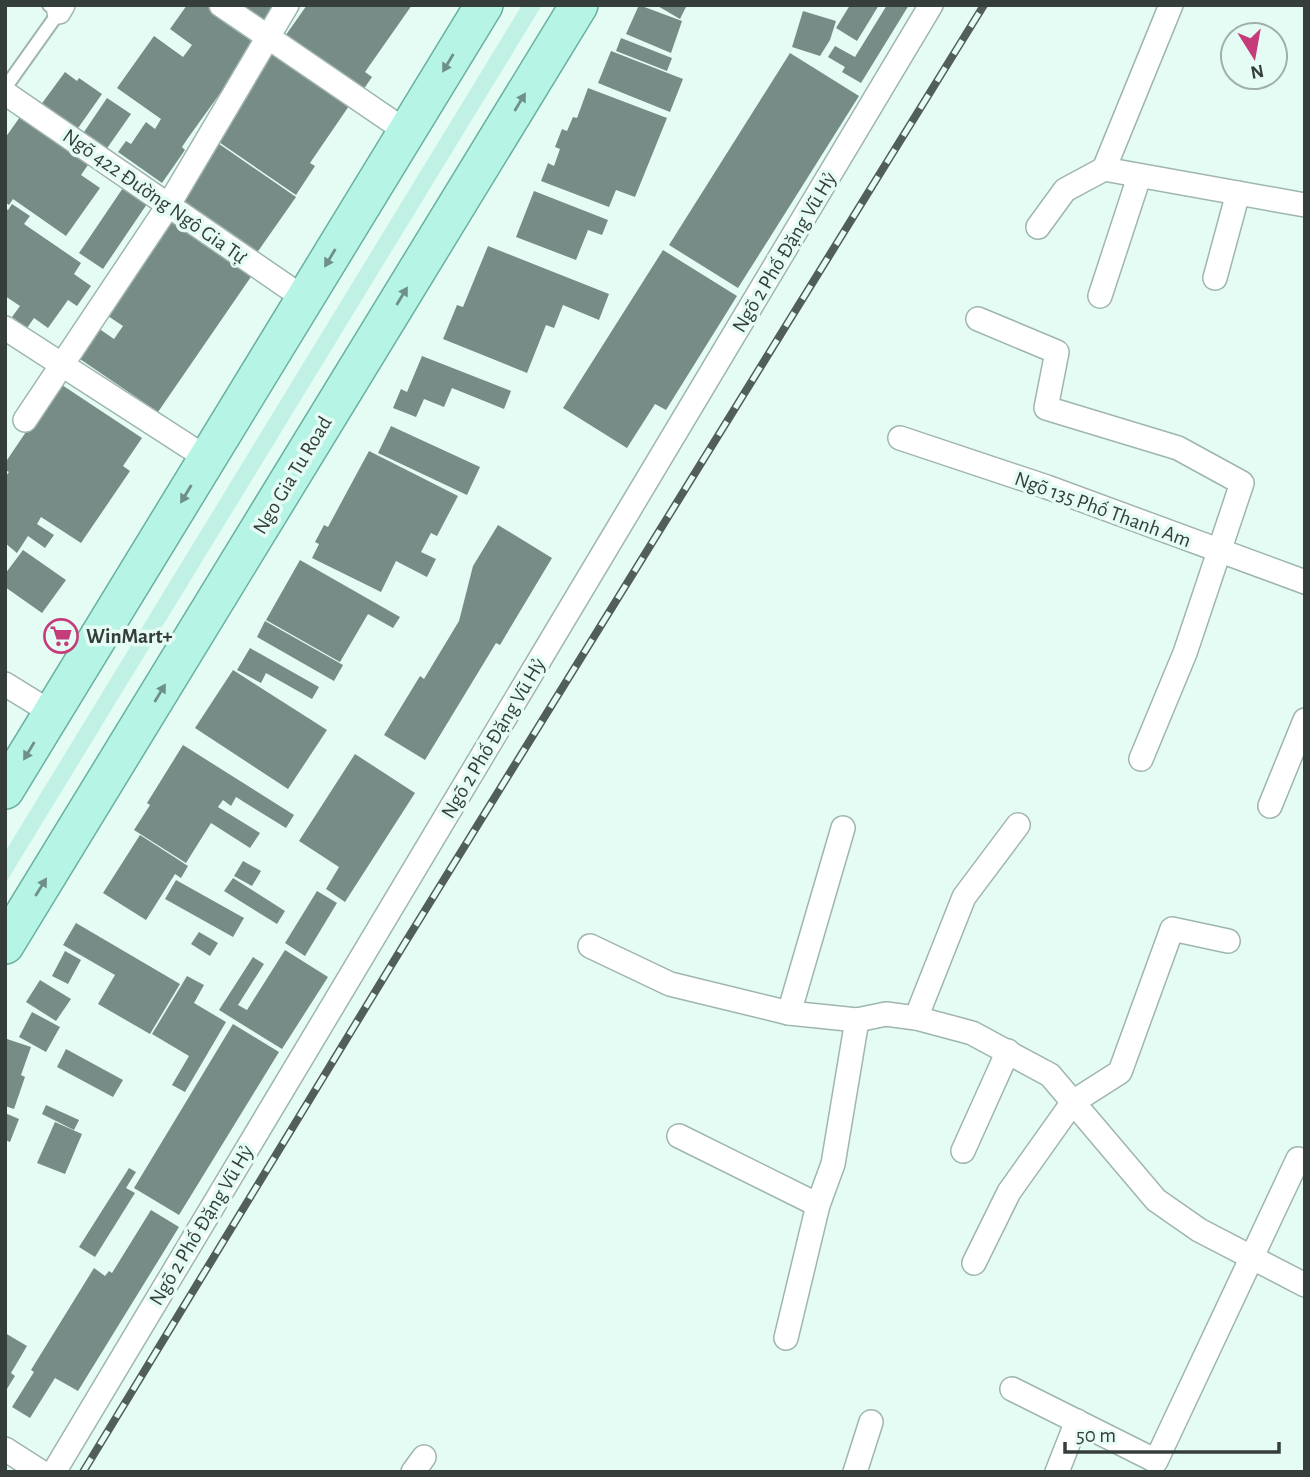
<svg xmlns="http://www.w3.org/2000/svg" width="1310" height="1477" viewBox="0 0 1310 1477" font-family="'Alegreya Sans',sans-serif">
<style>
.green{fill:#c1f1e4}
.building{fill:#778c86}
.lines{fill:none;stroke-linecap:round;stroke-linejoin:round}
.service-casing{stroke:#9fb5af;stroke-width:16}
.minor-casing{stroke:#9fb5af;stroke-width:26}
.primary-casing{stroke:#6ab0a0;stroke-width:40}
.service{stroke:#fff;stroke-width:12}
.minor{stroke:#fff;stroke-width:23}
.primary{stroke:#b6f5e6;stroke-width:37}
.rail-casing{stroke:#525e5a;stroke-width:8}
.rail{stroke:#e5fcf5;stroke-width:5;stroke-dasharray:16;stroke-linecap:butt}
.oneway{fill:#6f9088}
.labels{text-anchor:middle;stroke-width:7;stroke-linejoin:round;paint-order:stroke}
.street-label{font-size:21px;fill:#353e3b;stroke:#e5fcf5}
.poi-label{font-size:21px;font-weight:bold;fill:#353e3b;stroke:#e5fcf5;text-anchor:start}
</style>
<rect width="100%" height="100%" fill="#e5fcf5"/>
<polygon class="green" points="522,5 542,5 5,884 5,852"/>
<g class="building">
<polygon points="187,5 211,5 259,39 188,138 182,147 185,150 162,183 118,152 126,141 131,144 146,122 155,129 161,119 117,88 154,36 183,57 192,45 170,29"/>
<polygon points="233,5 277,5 264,25"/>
<polygon points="307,5 412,5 365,72 372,77 361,93 283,39"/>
<polygon points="639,5 682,21 671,53 626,34"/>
<polygon points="656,5 687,5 680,19"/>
<polygon points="850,5 879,5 857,41 836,28"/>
<polygon points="887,5 909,5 861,83 842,72 845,67 828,57 835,46 855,57"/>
<polygon points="803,11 836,21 830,40 820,56 792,47"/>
<polygon points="621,38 672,58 667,71 616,51"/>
<polygon points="273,51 351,103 310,163 315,166 296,195 213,138"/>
<polygon points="611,51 683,79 670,112 598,83"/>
<polygon points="790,53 859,96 738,288 669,245"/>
<polygon points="65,72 77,81 79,78 102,94 76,131 40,106"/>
<polygon points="588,88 667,118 635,197 616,190 609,207 541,181 548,163 554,166 560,149 555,147 562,129 567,131 573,117 577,118"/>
<polygon points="107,98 131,114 103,154 80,138"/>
<polygon points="25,110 90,162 81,175 100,188 66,236 13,199 9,205 5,202 5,138"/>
<polygon points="212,139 296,197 254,257 175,201"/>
<polygon points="127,182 151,198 103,269 79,253"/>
<polygon points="534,191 608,220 602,235 588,230 576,260 516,237"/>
<polygon points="12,204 30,216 24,224 81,263 74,274 91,286 77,306 68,300 48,328 34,318 27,328 12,317 20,306 5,296 5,208 8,210"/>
<polygon points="171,210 257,268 158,412 77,357 98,328 114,339 123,326 105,314"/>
<polygon points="488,246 609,294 599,320 563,305 554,328 546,325 527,373 443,339 457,305 463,307"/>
<polygon points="663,250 737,296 666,410 655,404 627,448 563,408"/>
<polygon points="422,356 511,391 504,409 452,388 444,407 424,399 416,417 393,408 401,389 407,392"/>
<polygon points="59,383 142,438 123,466 130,471 81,543 41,517 37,524 54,535 45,548 28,536 17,553 5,543 5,477 9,472 5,470 5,463"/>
<polygon points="391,426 480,467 467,495 378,453"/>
<polygon points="369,451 458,496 437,536 431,533 421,552 436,559 427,577 396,561 381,592 312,558 319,544 315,542 324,525 328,527"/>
<polygon points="498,525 552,558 500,645 496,643 425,760 384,735 420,676 424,679 459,621 473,566"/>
<polygon points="23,550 66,580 42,613 5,587 5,574"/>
<polygon points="300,560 400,617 393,628 368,614 340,662 266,620"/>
<polygon points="265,621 343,665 334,681 257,637"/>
<polygon points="250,648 319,687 312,699 266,673 261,683 237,670"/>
<polygon points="233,670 327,730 288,789 195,728"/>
<polygon points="183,745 294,815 286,828 236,797 231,806 223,800 218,807 260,833 250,848 211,823 186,863 134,830 150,805 147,803"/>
<polygon points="355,754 415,793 345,902 326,889 339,867 299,841"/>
<polygon points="140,835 188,866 181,878 175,874 146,920 103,893"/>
<polygon points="243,861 261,871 252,886 234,876"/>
<polygon points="233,878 285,911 277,924 224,891"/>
<polygon points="176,880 244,918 233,937 165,899"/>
<polygon points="317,891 337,903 305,956 285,943"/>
<polygon points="76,923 180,984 150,1034 98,1004 115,975 63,945"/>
<polygon points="199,932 218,943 210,956 191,944"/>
<polygon points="285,950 328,977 282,1049 219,1010 253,957 264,964 238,1005 247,1010"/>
<polygon points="65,951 81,960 68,984 52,976"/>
<polygon points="187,976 204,985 194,1003 226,1022 185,1092 172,1085 189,1056 152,1034"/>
<polygon points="40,980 71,999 56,1021 26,1002"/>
<polygon points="32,1012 60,1027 46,1052 19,1037"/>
<polygon points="233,1024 279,1052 179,1215 134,1188"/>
<polygon points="7,1039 31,1047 21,1075 25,1077 14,1109 5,1106"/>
<polygon points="66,1049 123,1080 113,1097 57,1067"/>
<polygon points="46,1105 79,1120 74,1130 42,1114"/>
<polygon points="5,1113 19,1119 10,1142 5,1140"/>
<polygon points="55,1122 82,1134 65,1174 37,1163"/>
<polygon points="129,1168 136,1172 126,1188 135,1193 95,1257 79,1247"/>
<polygon points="151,1210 179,1227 78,1391 55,1378 30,1418 12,1407 34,1372 31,1370 94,1268 105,1276 109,1271 112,1273"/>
<polygon points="5,1333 27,1346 11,1373 15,1376 5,1392"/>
</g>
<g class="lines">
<g class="service-casing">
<polyline id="service" points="5,88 59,12 49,5"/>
</g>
<g class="minor-casing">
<g id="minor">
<polyline points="221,5 407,132"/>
<polyline points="59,12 63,5"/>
<polyline points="5,93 305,299"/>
<polyline points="1104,169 1171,5"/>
<polyline points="1038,227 1065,190 1104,169 1305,205"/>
<polyline points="1215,278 1238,193"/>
<polyline points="1100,296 1139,177"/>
<polyline points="978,319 1057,352 1046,408 1178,448 1242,483 1185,653 1141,759"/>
<polyline points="5,328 208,459"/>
<polyline points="25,420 168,206 287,5"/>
<polyline points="900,438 1047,487 1305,582"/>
<polyline points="5,684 52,713"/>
<polyline points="1270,806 1305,720"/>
<polyline points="590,946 670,984 789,1013 857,1020 886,1014 916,1018 972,1033 1050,1075 1156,1200 1199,1230 1305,1285"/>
<polyline points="789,1013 843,828"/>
<polyline points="916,1018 964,897 1018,825"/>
<polyline points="679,1136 818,1205"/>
<polyline points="963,1151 1008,1051"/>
<polyline points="974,1263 1009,1192 1073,1102 1120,1072 1172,929 1228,941"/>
<polyline points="786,1338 818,1205 833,1164 857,1020"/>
<polyline points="1012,1389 1156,1461 1298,1159"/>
<polyline points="5,1449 41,1472"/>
<polyline points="54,1472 931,5"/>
<polyline points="413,1472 424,1457"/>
<polyline points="855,1472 871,1422"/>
<polyline points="1057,1472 1077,1421"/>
</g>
</g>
<g class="primary-casing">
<g id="primary">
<polyline points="5,790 484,5"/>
<polyline points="5,945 579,5"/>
</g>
</g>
<use href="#service" class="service"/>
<use href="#minor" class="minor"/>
<use href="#primary" class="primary"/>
<g class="rail-casing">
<polyline id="rail" points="83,1472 403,946 984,5"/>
</g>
<use href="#rail" class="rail"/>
</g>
<defs><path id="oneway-solid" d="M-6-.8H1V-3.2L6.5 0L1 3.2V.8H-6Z" transform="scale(1.75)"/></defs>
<g class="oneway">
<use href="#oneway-solid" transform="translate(448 63) rotate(121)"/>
<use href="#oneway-solid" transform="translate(520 102) rotate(-59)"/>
<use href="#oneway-solid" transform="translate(330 258) rotate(121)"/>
<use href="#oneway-solid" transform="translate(402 296) rotate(-59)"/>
<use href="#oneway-solid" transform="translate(186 494) rotate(121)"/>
<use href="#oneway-solid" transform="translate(160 693) rotate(-59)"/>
<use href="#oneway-solid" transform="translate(29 751) rotate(121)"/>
<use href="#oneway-solid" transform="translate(41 887) rotate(-58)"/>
</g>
<defs>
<g id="supermarket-ring" transform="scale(1.75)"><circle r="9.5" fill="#e5fcf5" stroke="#c43c79" stroke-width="1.5"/><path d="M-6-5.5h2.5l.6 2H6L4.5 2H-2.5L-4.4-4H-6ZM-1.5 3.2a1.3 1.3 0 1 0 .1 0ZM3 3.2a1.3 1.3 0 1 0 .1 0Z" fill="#c43c79"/></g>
</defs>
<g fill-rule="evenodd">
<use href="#supermarket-ring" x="61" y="636"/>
</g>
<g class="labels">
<g class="street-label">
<text transform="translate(155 196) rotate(35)" y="7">Ngõ 422 Đường Ngô Gia Tự</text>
<text transform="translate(784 252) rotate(-59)" y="7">Ngõ 2 Phố Đặng Vũ Hỷ</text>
<text transform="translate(292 475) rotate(-59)" y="7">Ngo Gia Tu Road</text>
<text transform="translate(1103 509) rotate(20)" y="7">Ngõ 135 Phố Thanh Am</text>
<text transform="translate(493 738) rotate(-59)" y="7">Ngõ 2 Phố Đặng Vũ Hỷ</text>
<text transform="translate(201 1225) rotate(-59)" y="7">Ngõ 2 Phố Đặng Vũ Hỷ</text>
</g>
<g class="poi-label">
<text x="86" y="643">WinMart+</text>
</g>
</g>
<rect width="1310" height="1477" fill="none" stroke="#353e3b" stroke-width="14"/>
<g transform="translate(1254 56) rotate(169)"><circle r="33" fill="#e5fcf5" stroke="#9fb0ab" stroke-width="2"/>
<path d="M0-5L12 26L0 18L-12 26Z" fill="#c43c79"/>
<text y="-10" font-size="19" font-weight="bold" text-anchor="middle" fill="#353e3b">N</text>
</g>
<path d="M1065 1442v10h214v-10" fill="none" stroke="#353e3b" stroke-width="3.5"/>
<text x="1076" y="1442" font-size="21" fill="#353e3b" stroke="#e5fcf5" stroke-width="5" paint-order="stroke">50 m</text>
</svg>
